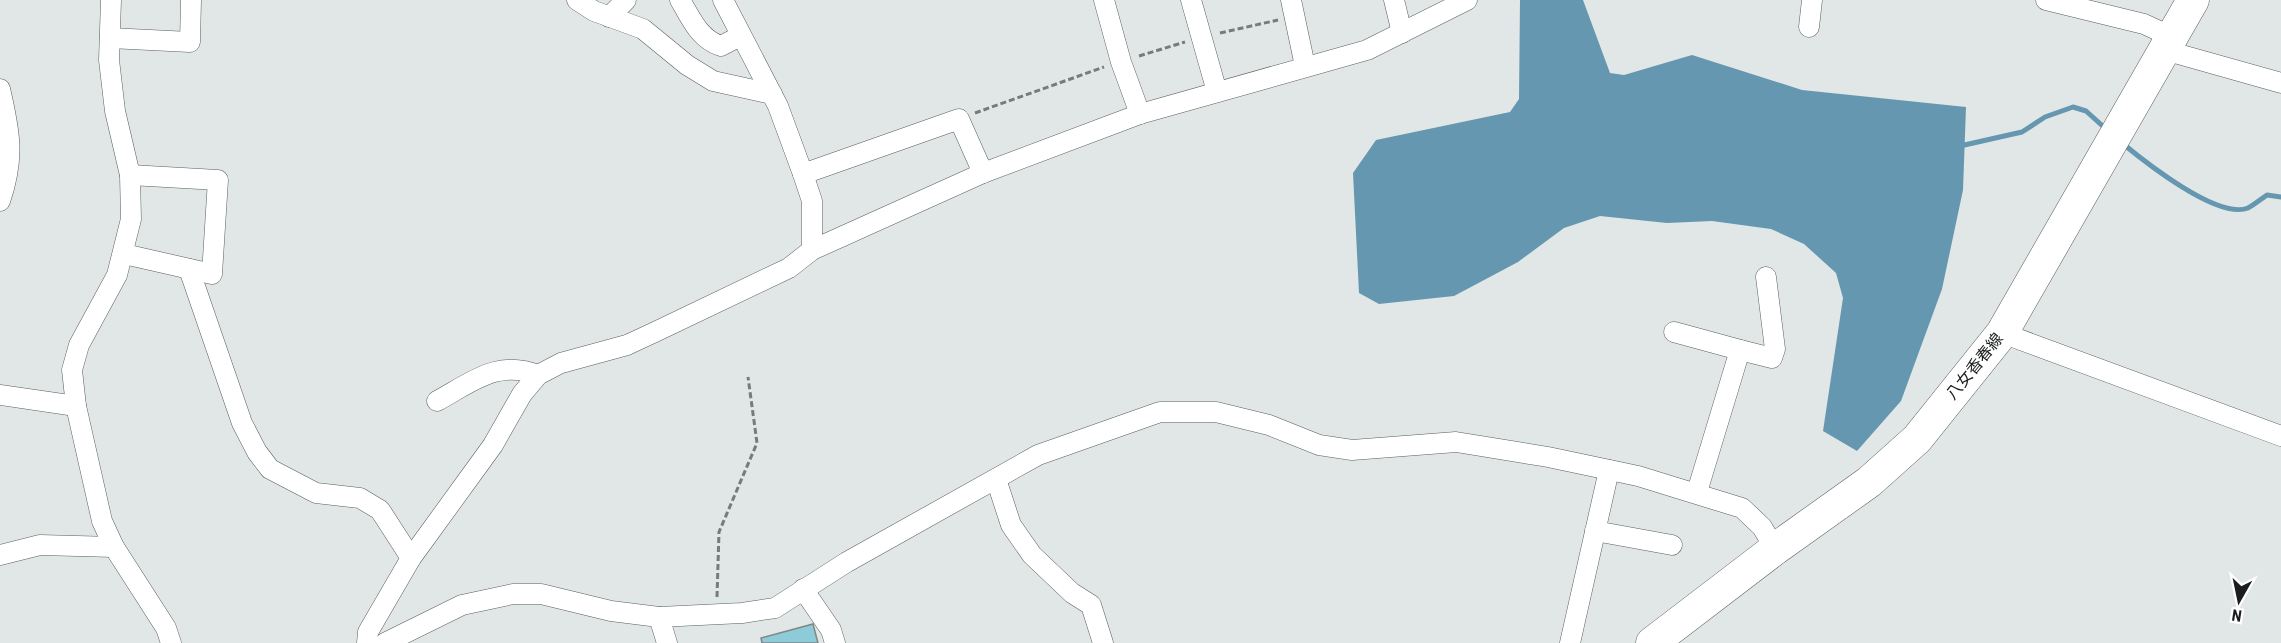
<svg xmlns="http://www.w3.org/2000/svg" width="2281" height="643" viewBox="0 0 2281 643" font-family="'Roboto Condensed','Noto Sans JP',sans-serif">
<style>
.water{fill:#6597b1}
.lines{fill:none;stroke-linecap:round;stroke-linejoin:round}
.stream{stroke:#6597b1;stroke-width:5}
.building{fill:#8ccbd7;stroke:#818687;stroke-width:1.5}
.minor-casing{stroke:#5a5e5e;stroke-width:21}
.primary-casing{stroke:#5a5e5e;stroke-width:33}
.path{stroke:#777b7a;stroke-width:3;stroke-dasharray:6 3;stroke-linecap:butt}
.minor{stroke:#fff;stroke-width:20}
.primary{stroke:#fff;stroke-width:32}
.labels{text-anchor:middle;stroke-width:6;stroke-linejoin:round;paint-order:stroke}
.street-label{font-size:16px;fill:#1b1d1d;stroke:#fff}
</style>
<rect width="100%" height="100%" fill="#e1e7e6"/>
<polygon class="water" points="1520,0 1583,0 1610,73 1624,75 1692,55 1802,90 1966,107 1963,190 1942,289 1901,401 1857,451 1823,431 1843,298 1836,273 1804,244 1771,229 1712,221 1667,223 1600,216 1564,228 1518,262 1454,296 1379,304 1359,293 1353,173 1376,140 1510,112 1519,99"/>
<g class="lines">
<g class="stream">
<path d="M2122,143c23,19 96,77 126,65 6,-3 13,-9 19,-13l14,2"/>
<polyline points="1960,146 2022,132 2045,117 2073,107 2086,111 2106,129"/>
</g>
</g>
<polygon class="building" points="813,624 818,643 762,643 761,638"/>
<g class="lines">
<g class="minor-casing">
<g id="minor">
<polyline points="111,0 109,60 115,111 130,175 131,219 117,275 79,345 72,370 76,406 102,521 114,547 166,628 171,643"/>
<polyline points="577,0 594,11 643,29 687,65 713,81 772,94"/>
<path d="M680,0c11,18 19,39 41,46l19,-10"/>
<polyline points="723,0 778,106 803,174"/>
<polyline points="1104,0 1121,62 1140,114"/>
<polyline points="1191,0 1217,92"/>
<polyline points="1291,0 1305,66"/>
<polyline points="1394,0 1402,33"/>
<polyline points="2046,0 2144,24 2172,37"/>
<polyline points="609,17 626,0"/>
<polyline points="1809,27 1812,0"/>
<polyline points="110,38 190,42 191,0"/>
<polyline points="2164,50 2281,83"/>
<path d="M0,89c10,43 15,69 0,112"/>
<polyline points="812,250 812,201 803,174 959,119 983,173"/>
<polyline points="124,254 212,274 218,180 130,175"/>
<polyline points="189,269 242,423 257,452 270,469 316,493 360,498 380,510 411,558"/>
<polyline points="1674,332 1740,350 1697,492"/>
<polyline points="2002,333 2281,436"/>
<polyline points="1740,350 1772,358 1775,349 1766,277"/>
<polyline points="0,395 76,406"/>
<path d="M437,401c35,-19 61,-42 101,-26"/>
<polyline points="996,479 1011,525 1032,555 1072,593 1091,605 1103,643"/>
<polyline points="1595,531 1672,545"/>
<polyline points="0,555 40,545 114,547"/>
<polyline points="803,589 831,630 835,643"/>
<polyline points="659,617 667,643"/>
<polyline points="367,643 368,632 411,558 493,445 522,394 538,375 561,363 627,345 655,332 789,268 812,250 983,173 1140,114 1367,50 1467,0"/>
<polyline points="385,643 462,605 513,594 541,594 611,611 659,617 742,613 775,608 847,562 1038,455 1160,412 1216,412 1269,425 1319,445 1352,450 1456,442 1548,457 1638,476 1742,508 1762,527 1775,549"/>
<polyline points="1570,643 1609,470"/>
</g>
</g>
<g class="primary-casing">
<polyline id="primary" points="1652,643 1775,549 1869,482 1917,439 2002,333 2193,0"/>
</g>
<g class="path">
<polyline points="1220,33 1278,20"/>
<polyline points="1139,56 1185,42"/>
<polyline points="975,113 1104,67"/>
<polyline points="717,597 719,532 757,443 748,377"/>
</g>
<use href="#minor" class="minor"/>
<use href="#primary" class="primary"/>
</g>
<g class="labels">
<g class="street-label">
<text transform="translate(1974 366) rotate(-51)" y="6">八女香春線</text>
</g>
</g>
<g transform="translate(2239 601) rotate(189)" stroke="#ffffff" stroke-width="4.5" paint-order="stroke">
<path d="M0-4.5L10 22L0 15L-10 22Z" fill="#1b1d1d"/>
<text y="-9" font-size="16" font-weight="bold" text-anchor="middle" fill="#1b1d1d">N</text>
</g>
</svg>
